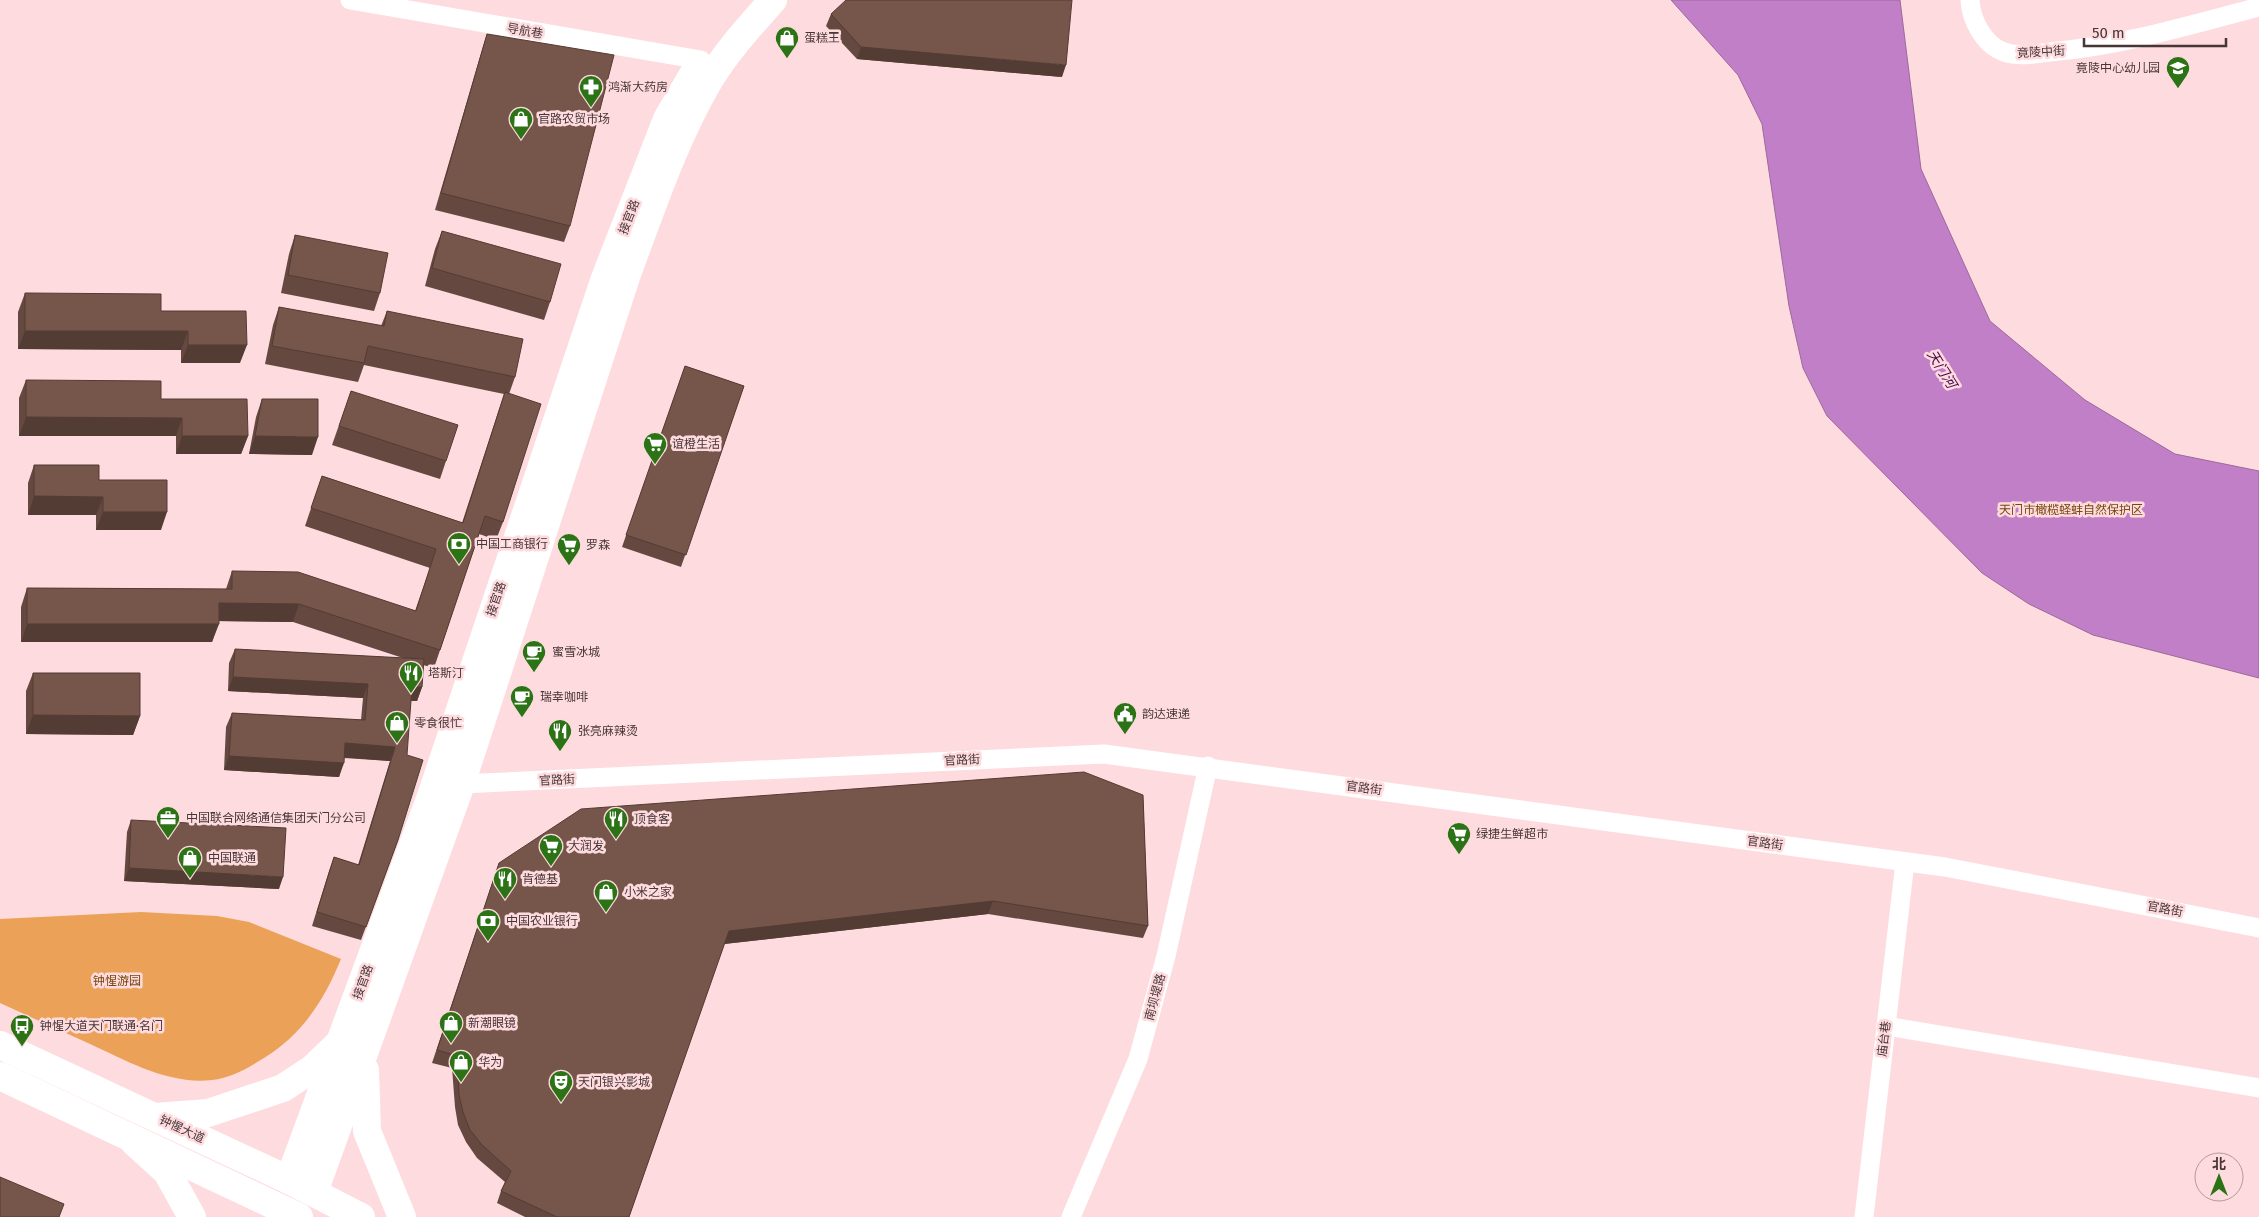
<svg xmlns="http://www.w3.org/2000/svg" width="2259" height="1217" viewBox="0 0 2259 1217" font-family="'Fira Sans','Noto Sans SC',sans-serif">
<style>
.green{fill:#eba258}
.water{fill:#c17fc8;stroke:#9c699c}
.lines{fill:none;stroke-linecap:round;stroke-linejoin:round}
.minor{stroke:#fff;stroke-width:19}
.secondary{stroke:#fff;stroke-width:28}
.primary{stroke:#fff;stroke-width:28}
.trunk{stroke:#fff;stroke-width:28}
.wall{fill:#654940}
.shaded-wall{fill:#533c34}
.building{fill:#76554a;stroke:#533c34}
.labels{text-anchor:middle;stroke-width:5;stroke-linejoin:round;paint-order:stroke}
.street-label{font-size:12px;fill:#473637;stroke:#fedbde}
.poi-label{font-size:12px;fill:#473637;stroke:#fedbde;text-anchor:start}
.park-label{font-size:12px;fill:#77470d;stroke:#fedbde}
.water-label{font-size:14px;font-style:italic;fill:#490c50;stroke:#fedbde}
</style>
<rect width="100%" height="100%" fill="#fedbde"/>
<path class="green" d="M141,912l76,4 32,6 92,37c-17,41 -38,75 -77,99 -16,10 -33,20 -52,22 -43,5 -85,-19 -122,-36 -30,-14 -60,-27 -90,-41v-84z"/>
<polygon class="water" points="1671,0 1900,0 1921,169 1990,321 2085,400 2175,454 2259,471 2259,678 2093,635 2029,604 1982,573 1827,416 1803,368 1789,306 1762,124 1738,75"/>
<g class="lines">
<g class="minor">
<polyline points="350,0 701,60"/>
<path d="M1970,0c1,20 14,45 34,52 15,5 31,2 46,0 71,-6 140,-27 209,-45"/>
<polyline points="461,784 1104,754 1945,867 2259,928"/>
<polyline points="1886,1026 2259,1088"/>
<polyline points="1071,1217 1138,1059 1166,956 1208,766"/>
<polyline points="1864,1217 1905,862"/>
</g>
<g class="secondary">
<polyline points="365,1070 367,1131 402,1217"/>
<polyline points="155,1117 208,1113 283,1088 312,1069 337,1045"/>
<polyline points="289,1180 431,796 605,278 667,119 692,76"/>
<path d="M314,1192l147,-408 166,-510c24,-64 46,-131 80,-190 18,-31 42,-57 66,-84"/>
</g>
<polyline class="primary" points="135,1143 167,1172 192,1217"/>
<g class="trunk">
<polyline points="0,1045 289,1180 361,1217"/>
<polyline points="0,1076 299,1217"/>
</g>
</g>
<g class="wall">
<polygon points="831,14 1062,77 857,59 826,26"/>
<polygon points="487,34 570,226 564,242 435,210 482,50"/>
<polygon points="442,231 550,302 544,320 425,286 435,249"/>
<polygon points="295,235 380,293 374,311 281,293 289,254"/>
<polygon points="25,293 161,311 240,363 181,363 181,350 18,349 18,312"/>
<polygon points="279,307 381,326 387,311 515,377 509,394 503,522 496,540 479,534 434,668 423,665 422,687 417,701 411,701 398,840 361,940 312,926 329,871 334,857 358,865 390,761 344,758 339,777 224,770 226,727 232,713 361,720 363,698 228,691 229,663 235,649 403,658 293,622 219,621 212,642 21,642 21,607 27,588 226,589 232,571 415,611 430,568 305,526 322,476 462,523 504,394 364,365 358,382 265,364 273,325"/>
<polygon points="685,366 744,386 681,567 622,547"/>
<polygon points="26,380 161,399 248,436 241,454 176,454 176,436 19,436 19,398"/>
<polygon points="351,391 446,461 440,479 332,445"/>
<polygon points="262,399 312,455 249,454 256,417"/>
<polygon points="34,465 99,480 161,530 96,530 96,515 28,515 28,483"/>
<polygon points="33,673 140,716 133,735 26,734 26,691"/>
<polygon points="1143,795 1148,926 1143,938 988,914 724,944 629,1217 525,1217 497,1203 501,1191 505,1182 477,1158 466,1142 458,1125 455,1107 452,1068 432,1063 495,875"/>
<polygon points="131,820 279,889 124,881 127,832"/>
</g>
<g class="shaded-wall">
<polygon points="861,47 1066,65 1062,77 857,59"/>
<polygon points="25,331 188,331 181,350 18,349"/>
<polygon points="188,345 247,345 240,363 181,363"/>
<polygon points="26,417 182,418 176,436 19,436"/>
<polygon points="182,436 248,436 241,454 176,454"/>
<polygon points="255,436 318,437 312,455 249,454"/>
<polygon points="34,496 103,497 96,515 28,515"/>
<polygon points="103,512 167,512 161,530 96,530"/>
<polygon points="219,603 299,604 293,622 212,621"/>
<polygon points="27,624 219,624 212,642 21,642"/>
<polygon points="233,677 368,684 363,698 228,691"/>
<polygon points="412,687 422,687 417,701 407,700"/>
<polygon points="33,715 140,716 133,735 26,734"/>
<polygon points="345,743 395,747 390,761 340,757"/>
<polygon points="229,756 344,763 339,777 224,770"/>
<polygon points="129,868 283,877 279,889 124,881"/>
<polygon points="993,901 988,914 724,944 729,931"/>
</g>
<g class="building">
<polygon points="846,0 1072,0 1066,65 861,47 831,14"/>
<polygon points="487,34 614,55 570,226 441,193"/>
<polygon points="442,231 561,264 550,302 432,268"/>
<polygon points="295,235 388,253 380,293 288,275"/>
<polygon points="25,293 161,294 161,311 246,311 247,345 188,345 188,331 25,331"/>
<polygon points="279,307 384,326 387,311 523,339 515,377 368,346 364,363 272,346"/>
<polygon points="685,366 744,386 686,555 626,535"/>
<polygon points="26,380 161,381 161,399 247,399 248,436 182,436 182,418 26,417"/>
<polygon points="351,391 458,425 446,461 339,426"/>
<polygon points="505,392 541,404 503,522 485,516 440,650 299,604 219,603 219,624 27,624 27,588 232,589 232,571 298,572 416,611 436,549 311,508 322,476 463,523"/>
<polygon points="262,399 318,399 318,437 255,436"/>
<polygon points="34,465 99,465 99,480 167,480 167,512 103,512 103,497 34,496"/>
<polygon points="235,649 424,659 422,687 412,687 407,755 423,760 398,840 366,927 317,912 334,857 359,865 395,747 345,743 344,763 229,756 232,713 365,720 368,684 233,677"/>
<polygon points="33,673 140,673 140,716 33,715"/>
<polygon points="1084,772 1143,795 1148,926 993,901 729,931 629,1217 557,1217 501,1191 511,1171 482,1145 470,1130 463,1112 459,1095 457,1056 437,1050 499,863 581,809"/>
<polygon points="131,820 286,828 283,877 129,868"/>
<polygon points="0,1177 64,1204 59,1217 0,1217"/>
</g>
<defs>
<g id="shop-pin" transform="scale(1.25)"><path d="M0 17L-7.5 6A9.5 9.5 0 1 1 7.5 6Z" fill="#2b7315" stroke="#fedbde"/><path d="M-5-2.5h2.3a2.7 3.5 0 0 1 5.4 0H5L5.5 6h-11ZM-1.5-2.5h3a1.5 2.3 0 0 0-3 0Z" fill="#fff"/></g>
<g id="school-pin" transform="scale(1.25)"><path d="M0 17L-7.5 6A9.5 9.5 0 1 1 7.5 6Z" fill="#2b7315" stroke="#fedbde"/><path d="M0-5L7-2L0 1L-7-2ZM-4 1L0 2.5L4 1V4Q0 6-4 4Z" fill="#fff"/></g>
<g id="pharmacy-pin" transform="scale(1.25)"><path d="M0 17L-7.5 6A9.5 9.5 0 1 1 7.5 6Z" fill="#2b7315" stroke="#fedbde"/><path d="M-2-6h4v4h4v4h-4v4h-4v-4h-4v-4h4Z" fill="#fff"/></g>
<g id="supermarket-pin" transform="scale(1.25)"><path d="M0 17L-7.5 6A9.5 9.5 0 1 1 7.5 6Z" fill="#2b7315" stroke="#fedbde"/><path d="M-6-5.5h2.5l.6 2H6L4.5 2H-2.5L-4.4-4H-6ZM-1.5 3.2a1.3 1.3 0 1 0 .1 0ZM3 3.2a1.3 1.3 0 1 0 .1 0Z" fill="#fff"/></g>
<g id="bank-pin" transform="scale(1.25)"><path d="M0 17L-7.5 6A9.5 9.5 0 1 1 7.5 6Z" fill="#2b7315" stroke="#fedbde"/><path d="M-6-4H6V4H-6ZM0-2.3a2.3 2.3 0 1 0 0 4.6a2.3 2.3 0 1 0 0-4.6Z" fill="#fff"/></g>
<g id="cafe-pin" transform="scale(1.25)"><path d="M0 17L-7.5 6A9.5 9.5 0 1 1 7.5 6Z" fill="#2b7315" stroke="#fedbde"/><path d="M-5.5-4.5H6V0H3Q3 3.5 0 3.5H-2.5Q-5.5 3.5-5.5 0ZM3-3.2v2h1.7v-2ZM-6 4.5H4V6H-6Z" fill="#fff"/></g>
<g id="restaurant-pin" transform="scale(1.25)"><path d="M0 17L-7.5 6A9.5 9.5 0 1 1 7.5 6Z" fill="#2b7315" stroke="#fedbde"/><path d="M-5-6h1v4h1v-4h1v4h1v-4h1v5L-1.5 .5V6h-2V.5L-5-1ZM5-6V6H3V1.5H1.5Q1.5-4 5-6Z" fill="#fff"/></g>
<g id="civic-pin" transform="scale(1.25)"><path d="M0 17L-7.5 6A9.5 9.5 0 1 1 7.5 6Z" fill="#2b7315" stroke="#fedbde"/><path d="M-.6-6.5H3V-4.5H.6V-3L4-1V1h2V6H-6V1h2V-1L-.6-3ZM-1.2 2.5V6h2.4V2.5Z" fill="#fff"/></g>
<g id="office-pin" transform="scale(1.25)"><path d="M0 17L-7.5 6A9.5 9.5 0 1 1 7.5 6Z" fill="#2b7315" stroke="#fedbde"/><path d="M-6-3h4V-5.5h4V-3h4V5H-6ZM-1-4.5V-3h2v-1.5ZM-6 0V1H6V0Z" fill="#fff"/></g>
<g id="bus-pin" transform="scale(1.25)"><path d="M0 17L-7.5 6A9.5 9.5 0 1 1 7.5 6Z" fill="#2b7315" stroke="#fedbde"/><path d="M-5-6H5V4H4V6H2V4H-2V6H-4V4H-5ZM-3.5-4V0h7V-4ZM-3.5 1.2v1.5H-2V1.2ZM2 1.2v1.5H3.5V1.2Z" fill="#fff"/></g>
<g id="theatre-pin" transform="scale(1.25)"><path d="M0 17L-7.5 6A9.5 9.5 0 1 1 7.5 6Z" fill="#2b7315" stroke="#fedbde"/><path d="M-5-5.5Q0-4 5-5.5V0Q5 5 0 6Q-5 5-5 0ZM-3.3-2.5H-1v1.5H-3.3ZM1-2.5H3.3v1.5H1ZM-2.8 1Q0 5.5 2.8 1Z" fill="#fff"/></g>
</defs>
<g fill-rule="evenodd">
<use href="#shop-pin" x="787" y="38"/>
<use href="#school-pin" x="2178" y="68"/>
<use href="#pharmacy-pin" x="591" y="87"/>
<use href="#shop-pin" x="521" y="119"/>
<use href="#supermarket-pin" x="655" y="444"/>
<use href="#bank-pin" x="459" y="544"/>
<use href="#supermarket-pin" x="569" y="545"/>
<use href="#cafe-pin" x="534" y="652"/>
<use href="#restaurant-pin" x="411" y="673"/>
<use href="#cafe-pin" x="522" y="697"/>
<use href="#civic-pin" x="1125" y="714"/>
<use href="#shop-pin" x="397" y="723"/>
<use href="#restaurant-pin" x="560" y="731"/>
<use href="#office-pin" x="168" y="818"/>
<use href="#restaurant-pin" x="616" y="819"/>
<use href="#supermarket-pin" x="1459" y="834"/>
<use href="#supermarket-pin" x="551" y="846"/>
<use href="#shop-pin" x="190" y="858"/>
<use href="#restaurant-pin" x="505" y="879"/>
<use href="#shop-pin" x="606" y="892"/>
<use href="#bank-pin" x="488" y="921"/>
<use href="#shop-pin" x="451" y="1023"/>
<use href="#bus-pin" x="22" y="1026"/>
<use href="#shop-pin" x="461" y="1062"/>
<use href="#theatre-pin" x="561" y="1082"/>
</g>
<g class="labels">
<g class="street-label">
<text transform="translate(525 31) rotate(10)" y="4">导航巷</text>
<text transform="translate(2041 52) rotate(-3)" y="4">竟陵中街</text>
<text transform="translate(629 217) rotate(-69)" y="4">接官路</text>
<text transform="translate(496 599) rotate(-71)" y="4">接官路</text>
<text transform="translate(962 760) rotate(-3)" y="4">官路街</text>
<text transform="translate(557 780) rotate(-3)" y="4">官路街</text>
<text transform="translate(1364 788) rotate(8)" y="4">官路街</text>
<text transform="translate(1765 843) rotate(8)" y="4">官路街</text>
<text transform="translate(2165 909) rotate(11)" y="4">官路街</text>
<text transform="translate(363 982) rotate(-70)" y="4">接官路</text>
<text transform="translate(1155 997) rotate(-75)" y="4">南坝堤路</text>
<text transform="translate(1884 1039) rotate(-83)" y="4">庙台巷</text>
<text transform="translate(182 1129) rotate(25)" y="4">钟惺大道</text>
</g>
<g class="poi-label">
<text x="804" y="42">蛋糕王</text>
<text x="2160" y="72" text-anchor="end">竟陵中心幼儿园</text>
<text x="608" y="91">鸿渐大药房</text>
<text x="538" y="123">官路农贸市场</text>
<text x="672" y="448">谊橙生活</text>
<text x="476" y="548">中国工商银行</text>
<text x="586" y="549">罗森</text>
<text x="552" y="656">蜜雪冰城</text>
<text x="428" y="677">塔斯汀</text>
<text x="540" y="701">瑞幸咖啡</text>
<text x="1142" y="718">韵达速递</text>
<text x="414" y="727">零食很忙</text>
<text x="578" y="735">张亮麻辣烫</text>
<text x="186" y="822">中国联合网络通信集团天门分公司</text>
<text x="634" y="823">顶食客</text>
<text x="1476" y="838">绿捷生鲜超市</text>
<text x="568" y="850">大润发</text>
<text x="208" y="862">中国联通</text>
<text x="522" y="883">肯德基</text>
<text x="624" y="896">小米之家</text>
<text x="506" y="925">中国农业银行</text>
<text x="468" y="1027">新潮眼镜</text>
<text x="40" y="1030">钟惺大道天门联通·名门</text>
<text x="478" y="1066">华为</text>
<text x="578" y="1086">天门银兴影城</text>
</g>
<g class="park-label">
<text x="2071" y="514">天门市橄榄蛏蚌自然保护区</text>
<text x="117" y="985">钟惺游园</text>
</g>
<g class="water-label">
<text transform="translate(1942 369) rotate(58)" y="5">天门河</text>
</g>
</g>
<g transform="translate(2219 1177)"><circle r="24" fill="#fedbde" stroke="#b5999b"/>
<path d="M0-4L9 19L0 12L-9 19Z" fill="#2b7315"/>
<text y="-8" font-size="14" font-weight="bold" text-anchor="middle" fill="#473637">北</text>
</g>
<path d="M2084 38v8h142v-8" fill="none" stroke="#473637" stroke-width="2.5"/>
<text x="2092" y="38" font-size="15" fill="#473637" stroke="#fedbde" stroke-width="4" paint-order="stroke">50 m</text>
</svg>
